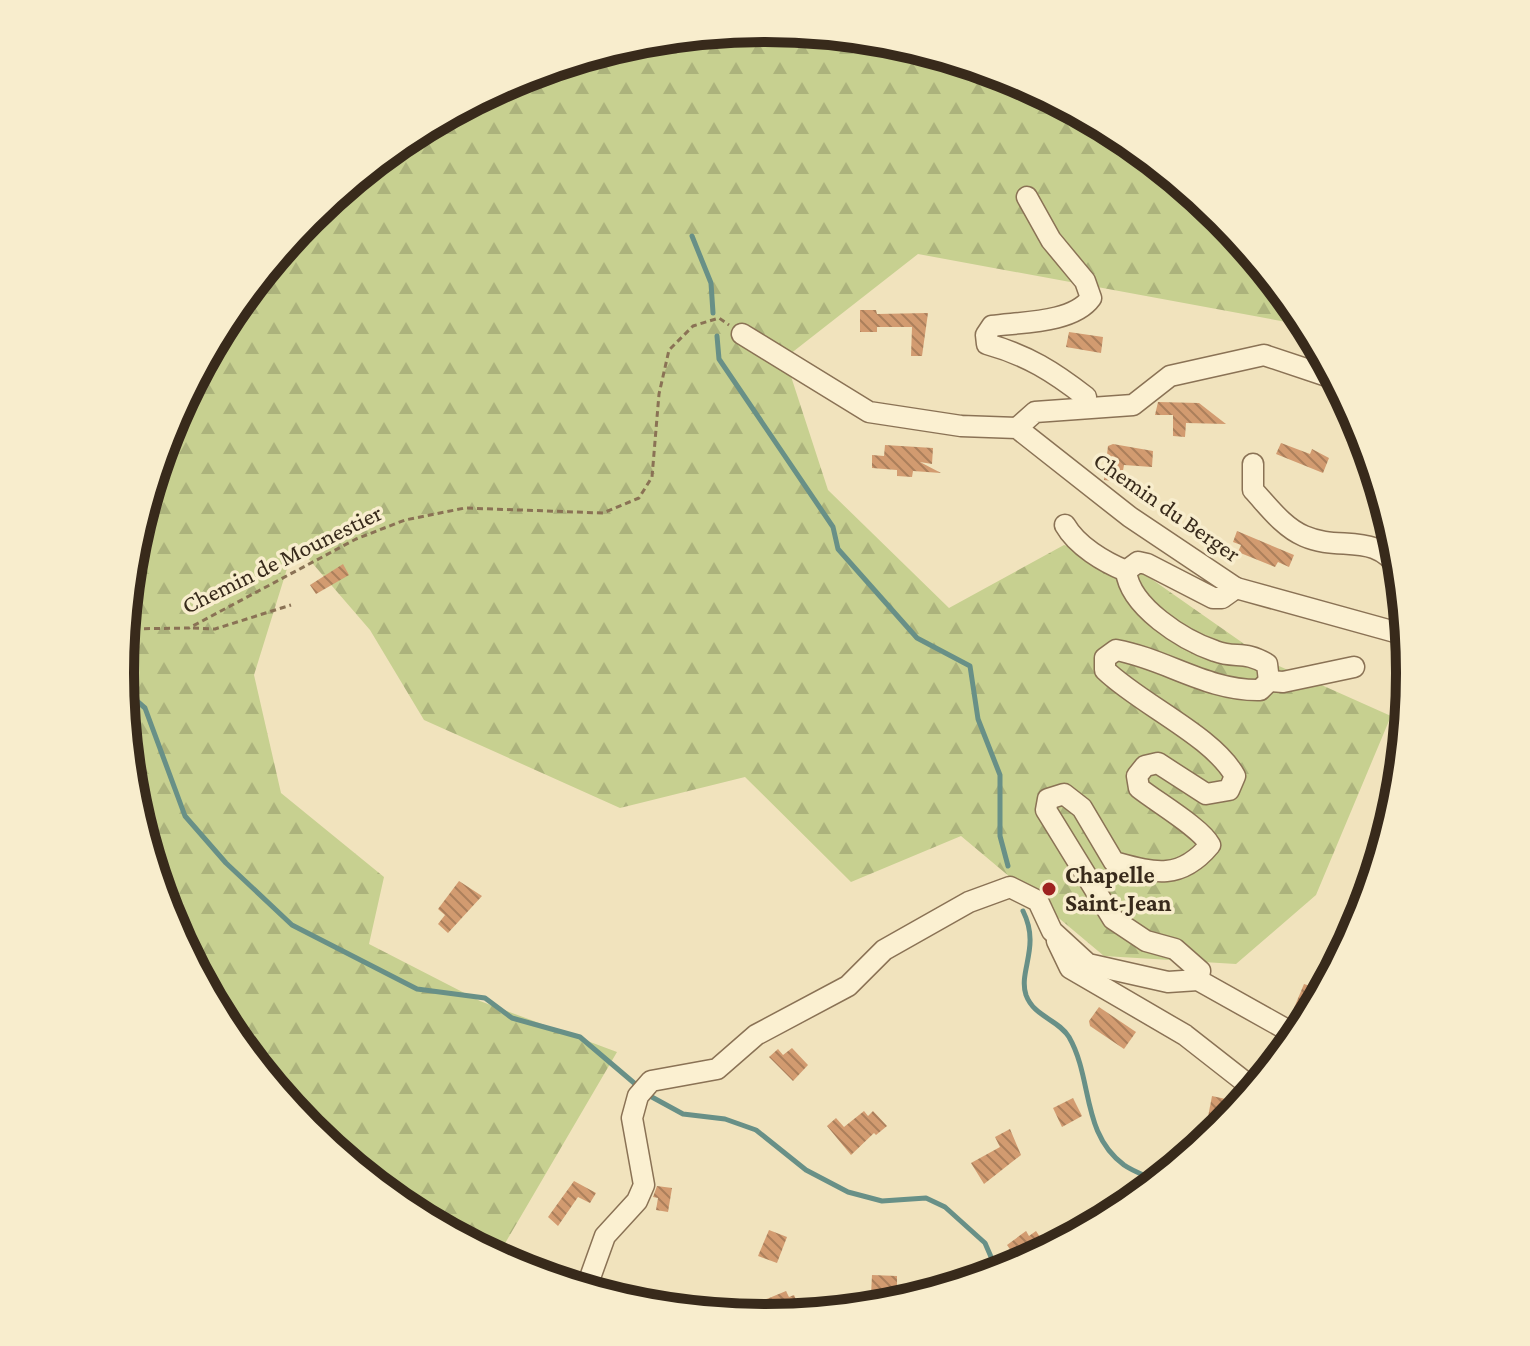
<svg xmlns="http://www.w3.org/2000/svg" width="1530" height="1346" viewBox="0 0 1530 1346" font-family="'Crimson Pro',serif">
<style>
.forest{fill:url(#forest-firs)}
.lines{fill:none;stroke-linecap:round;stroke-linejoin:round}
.stream{stroke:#689087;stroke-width:5}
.building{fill:url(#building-back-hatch)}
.minor-casing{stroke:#8a7255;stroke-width:23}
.path{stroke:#8a7255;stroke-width:3;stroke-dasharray:6 4;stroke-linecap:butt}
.minor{stroke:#fbf0d1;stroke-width:20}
.poi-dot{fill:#9e2220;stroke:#f8edcd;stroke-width:3}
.labels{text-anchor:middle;stroke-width:7;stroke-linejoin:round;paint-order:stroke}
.street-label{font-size:24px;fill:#382a1b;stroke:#f8edcd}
.poi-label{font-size:24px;font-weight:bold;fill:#382a1b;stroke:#f8edcd;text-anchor:start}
.rim{fill:none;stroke:#382a1b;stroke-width:10}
</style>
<defs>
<pattern id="forest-firs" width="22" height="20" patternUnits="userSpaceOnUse" patternTransform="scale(2)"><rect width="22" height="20" fill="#c7d090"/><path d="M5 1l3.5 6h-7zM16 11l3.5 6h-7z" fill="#acb37c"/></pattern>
<pattern id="building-back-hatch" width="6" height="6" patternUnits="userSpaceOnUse" patternTransform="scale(2)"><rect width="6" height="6" fill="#d29b70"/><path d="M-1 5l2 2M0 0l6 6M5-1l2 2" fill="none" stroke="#ab7f5b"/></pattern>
</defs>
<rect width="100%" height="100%" fill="#f1e3bd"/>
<path class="forest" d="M765,28l126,12 121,37 112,60 97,80 87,109 -390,-72 -133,104 43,132 121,118 115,-63 66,19 140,98 121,54 -75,179 -80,69 -132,-8 -143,-120 -110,46 -106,-105 -125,31 -196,-88 -54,-90 -75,-87 -41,132 27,118 103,84 -15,67 111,57 137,51 -120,205c-68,-36 -132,-73 -188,-128 -45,-44 -82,-100 -111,-156 -180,-336 -27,-745 319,-895 79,-35 164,-42 248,-50z"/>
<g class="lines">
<g class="stream">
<polyline points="692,236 711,283 713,313"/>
<polyline points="717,336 719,359 833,527 838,549 917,638 970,666 978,719 1000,775 1000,836 1008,866"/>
<polyline points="122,688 145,708 185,816 226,863 292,925 417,989 485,998 512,1018 580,1037 640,1088"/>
<path d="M1023,911c18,36 -5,60 3,84 8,22 32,24 43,42 24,42 12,96 55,128 10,7 23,11 33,16"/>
<polyline points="650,1096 683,1114 725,1119 756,1130 806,1170 848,1192 882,1201 926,1198 945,1207 985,1243 998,1273"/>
</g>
</g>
<g class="building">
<polygon points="860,310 876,310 877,314 928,313 922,356 911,356 912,327 877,327 877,332 860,332"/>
<polygon points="1069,332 1103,337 1101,353 1066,347"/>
<polygon points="1158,402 1199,403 1226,424 1186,423 1185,437 1173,436 1173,415 1155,415"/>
<polygon points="1281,443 1310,454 1312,449 1329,458 1323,473 1276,454"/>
<polygon points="1113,444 1153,451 1152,467 1124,465 1121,482 1104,480 1108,446"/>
<polygon points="885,445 933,448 932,464 920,462 941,473 913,471 912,477 897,476 897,470 872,468 872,455 884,456"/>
<polygon points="1237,531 1294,555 1289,567 1278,562 1275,567 1238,552 1241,545 1233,542"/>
<polygon points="343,564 349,575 316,594 310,585"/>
<polygon points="459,881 482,896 448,933 438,924 445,915 438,909"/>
<polygon points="1304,984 1323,990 1310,1014 1294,1008"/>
<polygon points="1099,1007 1136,1032 1124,1049 1090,1026 1089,1021"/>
<polygon points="792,1048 808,1065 793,1081 769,1057 778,1049 783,1055"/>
<polygon points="1212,1096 1230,1100 1226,1120 1208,1117"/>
<polygon points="1073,1098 1082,1116 1062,1127 1053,1108"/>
<polygon points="864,1111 868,1116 873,1111 887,1126 876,1135 874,1133 851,1155 827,1126 836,1118 844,1127"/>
<polygon points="1010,1129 1021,1155 984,1184 971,1163 1000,1147 995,1137"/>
<polygon points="574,1181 596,1193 590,1203 578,1197 558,1226 548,1217"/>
<polygon points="657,1186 672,1188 668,1212 656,1210 658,1198 653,1197"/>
<polygon points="769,1230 787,1237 777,1263 758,1256"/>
<polygon points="1026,1231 1029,1236 1036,1231 1048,1249 1021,1264 1007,1245"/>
<polygon points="872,1275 897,1276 897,1295 871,1295"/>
<polygon points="786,1291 789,1297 794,1295 799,1306 773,1317 753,1317 748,1307"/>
</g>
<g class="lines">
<g class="minor-casing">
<g id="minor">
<path d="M1027,197l24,43 34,41 6,17c-18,25 -70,24 -99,28l-6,9 1,9c40,11 67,28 99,53l-6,10"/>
<path d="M742,334l127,78 92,14 56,2 113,89 106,71 -14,10h-9l-66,-34 -9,-2 -12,9c4,36 57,69 89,80 21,8 29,-1 52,13l2,17 -9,9c-53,1 -94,-31 -144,-40l-11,8v12c35,34 108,66 130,106l-6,14 -23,4 -48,-31 -13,3 -8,10 2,12c19,15 62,40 71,57 -30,36 -56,28 -96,17l-32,-54 -18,-14 -16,5 -2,11 67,109 33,22 29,8 25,22 -2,9"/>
<polyline points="1017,428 1035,412 1133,405 1170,376 1264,355 1336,379"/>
<path d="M1253,464v26c15,16 30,37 51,46 36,16 71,-5 96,34"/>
<path d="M1065,525c12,21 39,37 61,46"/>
<polyline points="1236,588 1406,635"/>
<polyline points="1399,634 1403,603"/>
<polyline points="1269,681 1283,682 1354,667"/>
<polyline points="1057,941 1070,968 1185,1035 1254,1089"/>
<polyline points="583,1289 587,1286 605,1236 637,1201 644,1185 632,1118 638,1096 651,1081 717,1069 756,1035 848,986 884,950 969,902 1010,887 1038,901 1052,931 1088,964 1168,982 1198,980 1298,1036"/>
</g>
</g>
<g class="path">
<polyline points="193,628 215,629 291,605"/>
<polyline points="124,629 189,628 356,539 405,520 465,508 603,513 639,498 652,477 659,394 669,350 693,326 719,318 729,325"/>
</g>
<use href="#minor" class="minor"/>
</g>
<circle class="poi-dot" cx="1049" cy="889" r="8"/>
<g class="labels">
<g class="street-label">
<text transform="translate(1167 507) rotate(35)" y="8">Chemin du Berger</text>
<text transform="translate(282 559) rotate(-26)" y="8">Chemin de Mounestier</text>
</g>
<g class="poi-label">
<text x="1065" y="883">Chapelle<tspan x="1065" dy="28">Saint-Jean</tspan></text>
</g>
</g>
<path d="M0 0H1530V1346H0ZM134 673a631 631 0 1 1 1262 0a631 631 0 1 1-1262 0Z" fill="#f8edcd" fill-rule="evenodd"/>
<path class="rim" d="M134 673a631 631 0 1 1 1262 0a631 631 0 1 1-1262 0Z"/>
</svg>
